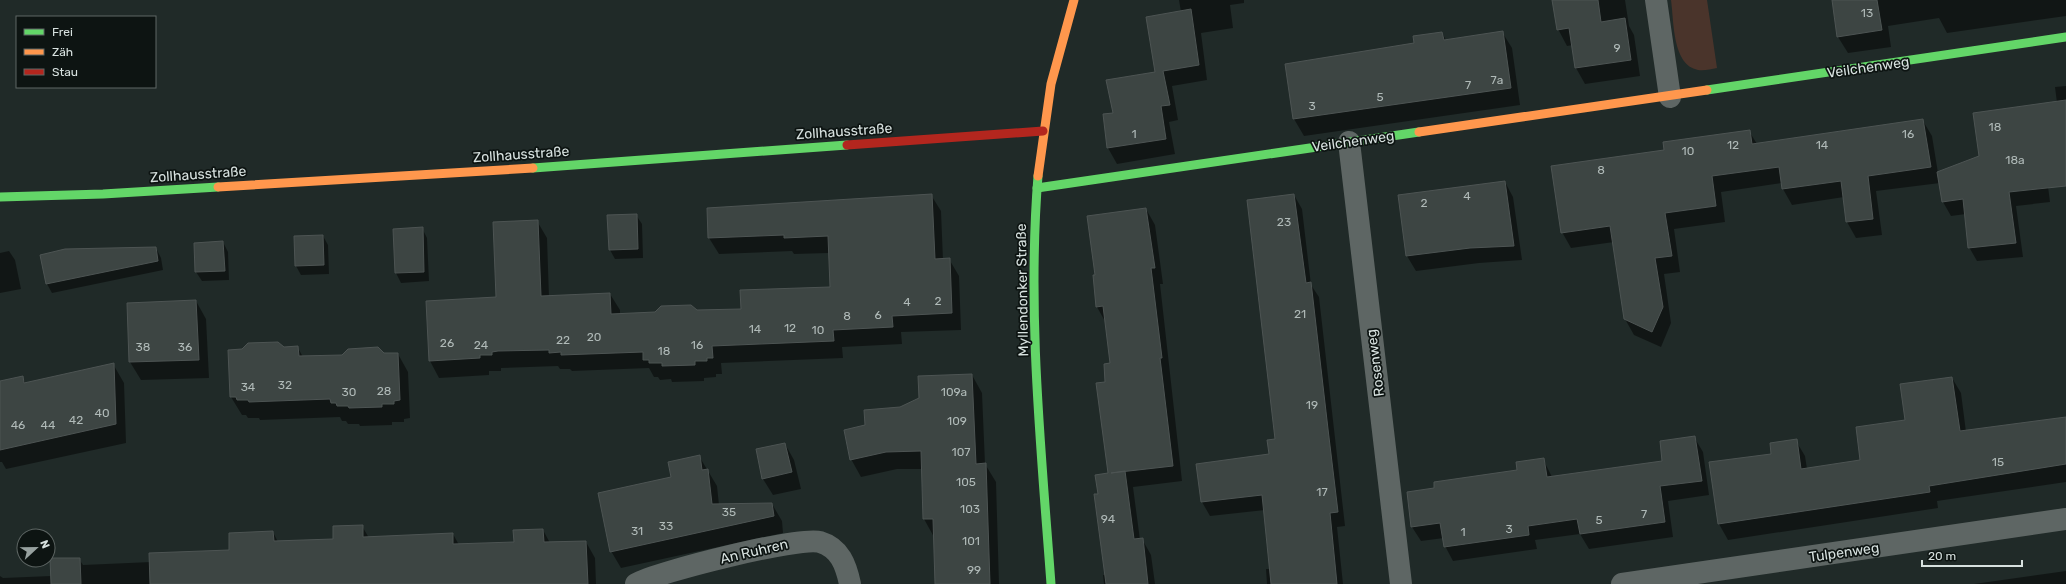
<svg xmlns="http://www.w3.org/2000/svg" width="2066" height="584" viewBox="0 0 2066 584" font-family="Rubik,sans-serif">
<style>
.green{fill:#4a342b}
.shadow{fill:#0007}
.building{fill:#3d4543;stroke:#4d5453}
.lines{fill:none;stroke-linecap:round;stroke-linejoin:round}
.street{stroke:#5e6664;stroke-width:22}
.fast{stroke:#63d668;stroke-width:9}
.slow{stroke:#ff974d;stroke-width:9}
.jam{stroke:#b3261e;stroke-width:9}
.labels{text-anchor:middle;stroke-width:3.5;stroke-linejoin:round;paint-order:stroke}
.number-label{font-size:12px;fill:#b0bab8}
.street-label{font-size:14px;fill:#d7e1df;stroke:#0d1412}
</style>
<rect width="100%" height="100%" fill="#202a28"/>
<path class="green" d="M1671,0h36l10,68c-6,1 -13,3 -19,2 -26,-5 -24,-49 -27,-70z"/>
<g class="shadow">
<polygon points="1179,0 1244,0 1244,3 1230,5 1233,28 1201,33 1207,80 1172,86 1178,120 1169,122 1175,154 1117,164 1108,148 1104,115 1114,114 1156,73 1181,12"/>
<polygon points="1553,0 1625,0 1629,26 1634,35 1640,76 1585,84 1576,68 1573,45 1567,46 1558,29"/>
<polygon points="1833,0 2066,0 2066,16 1947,33 1939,18 1888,26 1891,47 1848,53 1838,37"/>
<polygon points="1502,32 1512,48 1520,105 1304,136 1294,119 1286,65 1415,44 1442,33 1446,40"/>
<polygon points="2066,86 2066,168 2046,171 2050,202 2016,206 2023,257 1977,261 1969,247 1966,214 1951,216 1943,202 1940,183 1876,191 1882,235 1856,238 1847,222 1844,197 1792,205 1783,189 1782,183 1721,192 1725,222 1674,229 1680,272 1664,274 1671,323 1661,347 1634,335 1625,319 1614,242 1571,248 1562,232 1665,150 1749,131 1757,144 1923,121 1932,136 1938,173 1980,156 2057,103 2055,87"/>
<polygon points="1505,182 1513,197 1522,260 1479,263 1416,271 1407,256"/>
<polygon points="931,195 941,211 943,260 949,259 959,276 961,330 901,332 902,344 842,347 843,358 721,363 722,374 716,374 716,377 704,378 704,381 672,382 671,379 660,380 658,377 654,377 649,368 572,371 570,369 560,369 558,366 501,368 501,371 489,371 489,375 439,378 430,361 497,298 537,221 547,238 549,297 610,294 620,310 620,315 742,310 831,288 829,253 794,254 792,251 719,254 709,238"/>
<polygon points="1294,195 1302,209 1311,285 1319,297 1345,526 1337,527 1343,584 1267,584 1266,569 1271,569 1265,510 1210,516 1202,502 1271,455 1276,440"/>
<polygon points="1146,209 1155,225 1163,284 1160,284 1182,481 1133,487 1140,540 1142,539 1151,555 1155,584 1104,584 1103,575 1106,575 1099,494 1109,474 1106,383 1111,364 1106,323 1097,307 1096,276"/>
<polygon points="636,215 642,224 643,258 615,259 610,250"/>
<polygon points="422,228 427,238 429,281 401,283 396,273 394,230"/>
<polygon points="323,236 328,245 329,274 301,275 296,266"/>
<polygon points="223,242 228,252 229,280 202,281 196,272"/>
<polygon points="156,248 161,258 163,270 52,293 47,284"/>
<polygon points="9,251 15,260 21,289 0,293 0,253"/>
<polygon points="196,301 206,319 209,378 141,380 130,362"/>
<polygon points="298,348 303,357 398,354 408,372 410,418 404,419 404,422 392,422 392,425 360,426 359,424 348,424 346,421 342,421 340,417 260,420 259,418 248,418 246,415 242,415 231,397 229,351"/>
<polygon points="113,364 124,383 126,443 6,469 2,462 0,462 0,382 22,377 26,384"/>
<polygon points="972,375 982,393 985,464 996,482 999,584 936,584 934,537 924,519 922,469 897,469 861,477 851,459 866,426 900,408"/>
<polygon points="1952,378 1961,393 1966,432 2066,418 2066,482 1937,501 1938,508 1728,540 1719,524 1710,463 1772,455 1796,441 1805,456 1807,469 1861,460"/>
<polygon points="1694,437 1703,452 1709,495 1668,501 1673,537 1589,549 1580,534 1535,540 1537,549 1453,561 1445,546 1444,538 1421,541 1412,527 1436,489 1518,471 1543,459 1552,477 1664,462"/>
<polygon points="785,444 794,460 801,489 773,495 763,479"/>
<polygon points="699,456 717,486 719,505 772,504 782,521 783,533 621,568 611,551 672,478"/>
<polygon points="362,526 369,538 453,534 459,545 515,543 543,530 550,543 586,542 595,558 596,584 0,584 0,576 3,578 51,576 79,559 83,565 151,562 230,551 273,532 278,542 334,540"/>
<polygon points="2066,571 2066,584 1974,584"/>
</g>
<g class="building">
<polygon points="1552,0 1598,0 1601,22 1625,18 1631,60 1575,68 1569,28 1557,30"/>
<polygon points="1832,0 1877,0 1882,30 1837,37"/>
<polygon points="1191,9 1199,65 1163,71 1170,105 1161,106 1166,139 1107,148 1103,114 1113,113 1106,80 1155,72 1146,17"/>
<polygon points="1503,31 1511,88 1293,119 1285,64 1414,43 1413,36 1442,32 1444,40"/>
<polygon points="2066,100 2066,186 2009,192 2016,243 1968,248 1963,199 1942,202 1937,172 1979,156 1973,113"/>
<polygon points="1923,119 1931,167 1868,176 1873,219 1846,222 1841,181 1782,189 1779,167 1712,176 1716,206 1665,213 1672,256 1655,258 1663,307 1652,332 1624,319 1610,226 1561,233 1551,166 1664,150 1663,142 1750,130 1752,144"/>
<polygon points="1505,181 1514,246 1470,248 1406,256 1398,195"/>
<polygon points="932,194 935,259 950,258 952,313 892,316 893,327 833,330 834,341 712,346 713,358 707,358 707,361 695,361 695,365 662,366 662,363 649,363 649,360 643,360 643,352 561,355 561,352 549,353 549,350 498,351 492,352 492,355 480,355 480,358 429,361 426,301 496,297 493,222 538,220 541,296 610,293 611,314 655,312 661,306 691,305 697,310 741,309 740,290 830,287 828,236 784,238 784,235 708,238 707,208"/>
<polygon points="1294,194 1306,283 1311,282 1328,429 1338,512 1330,513 1337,584 1271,584 1262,495 1201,502 1196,464 1269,454 1267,440 1275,439 1247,200"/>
<polygon points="1146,208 1155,268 1151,268 1162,358 1160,358 1173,466 1111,473 1125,471 1134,539 1143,538 1148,584 1106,584 1094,494 1098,494 1095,475 1108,473 1096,383 1105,382 1104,364 1110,363 1103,306 1096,307 1093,275 1095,275 1087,216"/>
<polygon points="637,214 638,249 609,250 607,215"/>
<polygon points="423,227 424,272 395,273 393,229"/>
<polygon points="323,235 324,265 295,266 294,236"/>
<polygon points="223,241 225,271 195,272 194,243"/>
<polygon points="156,247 158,261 46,284 40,255 65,249"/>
<polygon points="196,300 199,360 129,362 127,303"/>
<polygon points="278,342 284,347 298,346 299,356 342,355 348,349 378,347 384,353 398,353 400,400 394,401 394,404 382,404 382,407 349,408 348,406 337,406 336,403 331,403 330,399 249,402 248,400 237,400 236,397 230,397 228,350 242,349 248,343"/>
<polygon points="114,363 116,424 0,450 0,381 23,376 24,383"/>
<polygon points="972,374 976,464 986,463 990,584 935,584 933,519 923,519 921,451 886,452 850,460 844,430 865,425 864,410 900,407 919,398 918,376"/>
<polygon points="1952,377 1960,431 2066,417 2066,464 1929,486 1930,492 1718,524 1709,462 1771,454 1770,443 1797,439 1801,469 1860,460 1856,427 1905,420 1900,384"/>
<polygon points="1695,436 1702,481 1660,486 1665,522 1580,534 1577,519 1528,526 1529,535 1444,547 1440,523 1411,527 1407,492 1434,488 1434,482 1517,470 1516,462 1544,458 1547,477 1662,461 1660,441"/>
<polygon points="785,443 792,472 762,479 756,449"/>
<polygon points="700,455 702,470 708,469 712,504 772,503 774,516 610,552 598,493 671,477 668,462"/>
<polygon points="363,525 363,537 453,533 453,544 514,542 513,530 543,529 544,542 586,541 588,584 150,584 149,553 229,550 229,533 273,531 274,541 333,539 333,526"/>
<polygon points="50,558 80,558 81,584 51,584"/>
</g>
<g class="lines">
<g class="street">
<polyline points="1656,0 1670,97"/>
<polyline points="1349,142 1401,584"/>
<path d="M636,584c21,-12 164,-48 184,-42 20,6 26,23 30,42"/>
<polyline points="1622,584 2066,519"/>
</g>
<g class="fast">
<polyline points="1707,90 2066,37"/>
<polyline points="533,168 847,145"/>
<path d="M1038,176c-11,136 3,272 13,408"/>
<polyline points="1037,188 1419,132"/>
<polyline points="0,197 103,194 218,187"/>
</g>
<g class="slow">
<polyline points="1419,132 1707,90"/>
<polyline points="1038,176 1051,84 1074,0"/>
<polyline points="218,187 533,168"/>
</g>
<polyline class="jam" points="847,145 1043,131"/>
</g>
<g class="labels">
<g class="number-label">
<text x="1867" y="17">13</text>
<text x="1617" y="52">9</text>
<text x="1497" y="84">7a</text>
<text x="1468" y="89">7</text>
<text x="1380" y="101">5</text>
<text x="1312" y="110">3</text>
<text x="1995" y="131">18</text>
<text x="1134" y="138">1</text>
<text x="1908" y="138">16</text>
<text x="1733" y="149">12</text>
<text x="1822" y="149">14</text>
<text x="1688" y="155">10</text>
<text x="2015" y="164">18a</text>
<text x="1601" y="174">8</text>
<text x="1467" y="200">4</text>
<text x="1424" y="207">2</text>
<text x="1284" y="226">23</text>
<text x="938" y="305">2</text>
<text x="907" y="306">4</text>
<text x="1300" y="318">21</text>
<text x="878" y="319">6</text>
<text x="847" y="320">8</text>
<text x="790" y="332">12</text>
<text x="755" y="333">14</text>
<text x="818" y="334">10</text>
<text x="594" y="341">20</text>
<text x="563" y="344">22</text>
<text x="447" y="347">26</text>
<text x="481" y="349">24</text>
<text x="697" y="349">16</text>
<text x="143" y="351">38</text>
<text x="185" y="351">36</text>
<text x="664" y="355">18</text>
<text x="285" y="389">32</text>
<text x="248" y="391">34</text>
<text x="384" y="395">28</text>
<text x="349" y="396">30</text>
<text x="954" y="396">109a</text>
<text x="1312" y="409">19</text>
<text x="102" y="417">40</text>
<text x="76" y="424">42</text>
<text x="957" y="425">109</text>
<text x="18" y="429">46</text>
<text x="48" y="429">44</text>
<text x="961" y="456">107</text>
<text x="1998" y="466">15</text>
<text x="966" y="486">105</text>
<text x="1322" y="496">17</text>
<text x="970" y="513">103</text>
<text x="729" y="516">35</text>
<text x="1644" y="518">7</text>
<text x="1108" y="523">94</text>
<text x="1599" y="524">5</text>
<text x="666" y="530">33</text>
<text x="1509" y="533">3</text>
<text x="637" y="535">31</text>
<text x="1463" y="536">1</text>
<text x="971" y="545">101</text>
<text x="974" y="574">99</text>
</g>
<g class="street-label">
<text transform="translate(1868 67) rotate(-8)" y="5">Veilchenweg</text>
<text transform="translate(844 131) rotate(-4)" y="5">Zollhausstraße</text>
<text transform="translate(1353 141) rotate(-8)" y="5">Veilchenweg</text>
<text transform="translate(521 154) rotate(-4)" y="5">Zollhausstraße</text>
<text transform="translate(198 174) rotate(-4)" y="5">Zollhausstraße</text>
<text transform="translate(1022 290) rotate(-91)" y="5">Myllendonker Straße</text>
<text transform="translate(1375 363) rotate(-97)" y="5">Rosenweg</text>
<text transform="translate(754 551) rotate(-13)" y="5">An Ruhren</text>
<text transform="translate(1844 552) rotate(-8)" y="5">Tulpenweg</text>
</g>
</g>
<rect x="16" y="16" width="140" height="72" fill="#0d1412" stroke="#5e6664"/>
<rect x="24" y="29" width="20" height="6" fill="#63d668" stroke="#5e6664"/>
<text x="52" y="36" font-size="12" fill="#d7e1df">Frei</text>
<rect x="24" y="49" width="20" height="6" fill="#ff974d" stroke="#5e6664"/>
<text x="52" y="56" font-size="12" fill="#d7e1df">Zäh</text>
<rect x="24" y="69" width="20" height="6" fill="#b3261e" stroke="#5e6664"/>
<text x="52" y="76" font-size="12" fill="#d7e1df">Stau</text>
<g transform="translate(36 548) rotate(68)"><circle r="19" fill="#0d1412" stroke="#5e6664"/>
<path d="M0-3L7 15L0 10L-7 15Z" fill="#97a19f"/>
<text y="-6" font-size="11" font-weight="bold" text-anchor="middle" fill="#d7e1df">N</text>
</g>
<path d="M1922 560v6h100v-6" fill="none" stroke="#d7e1df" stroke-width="2"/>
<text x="1928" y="560" font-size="12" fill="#d7e1df" stroke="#0d1412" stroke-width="3" paint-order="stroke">20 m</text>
</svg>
